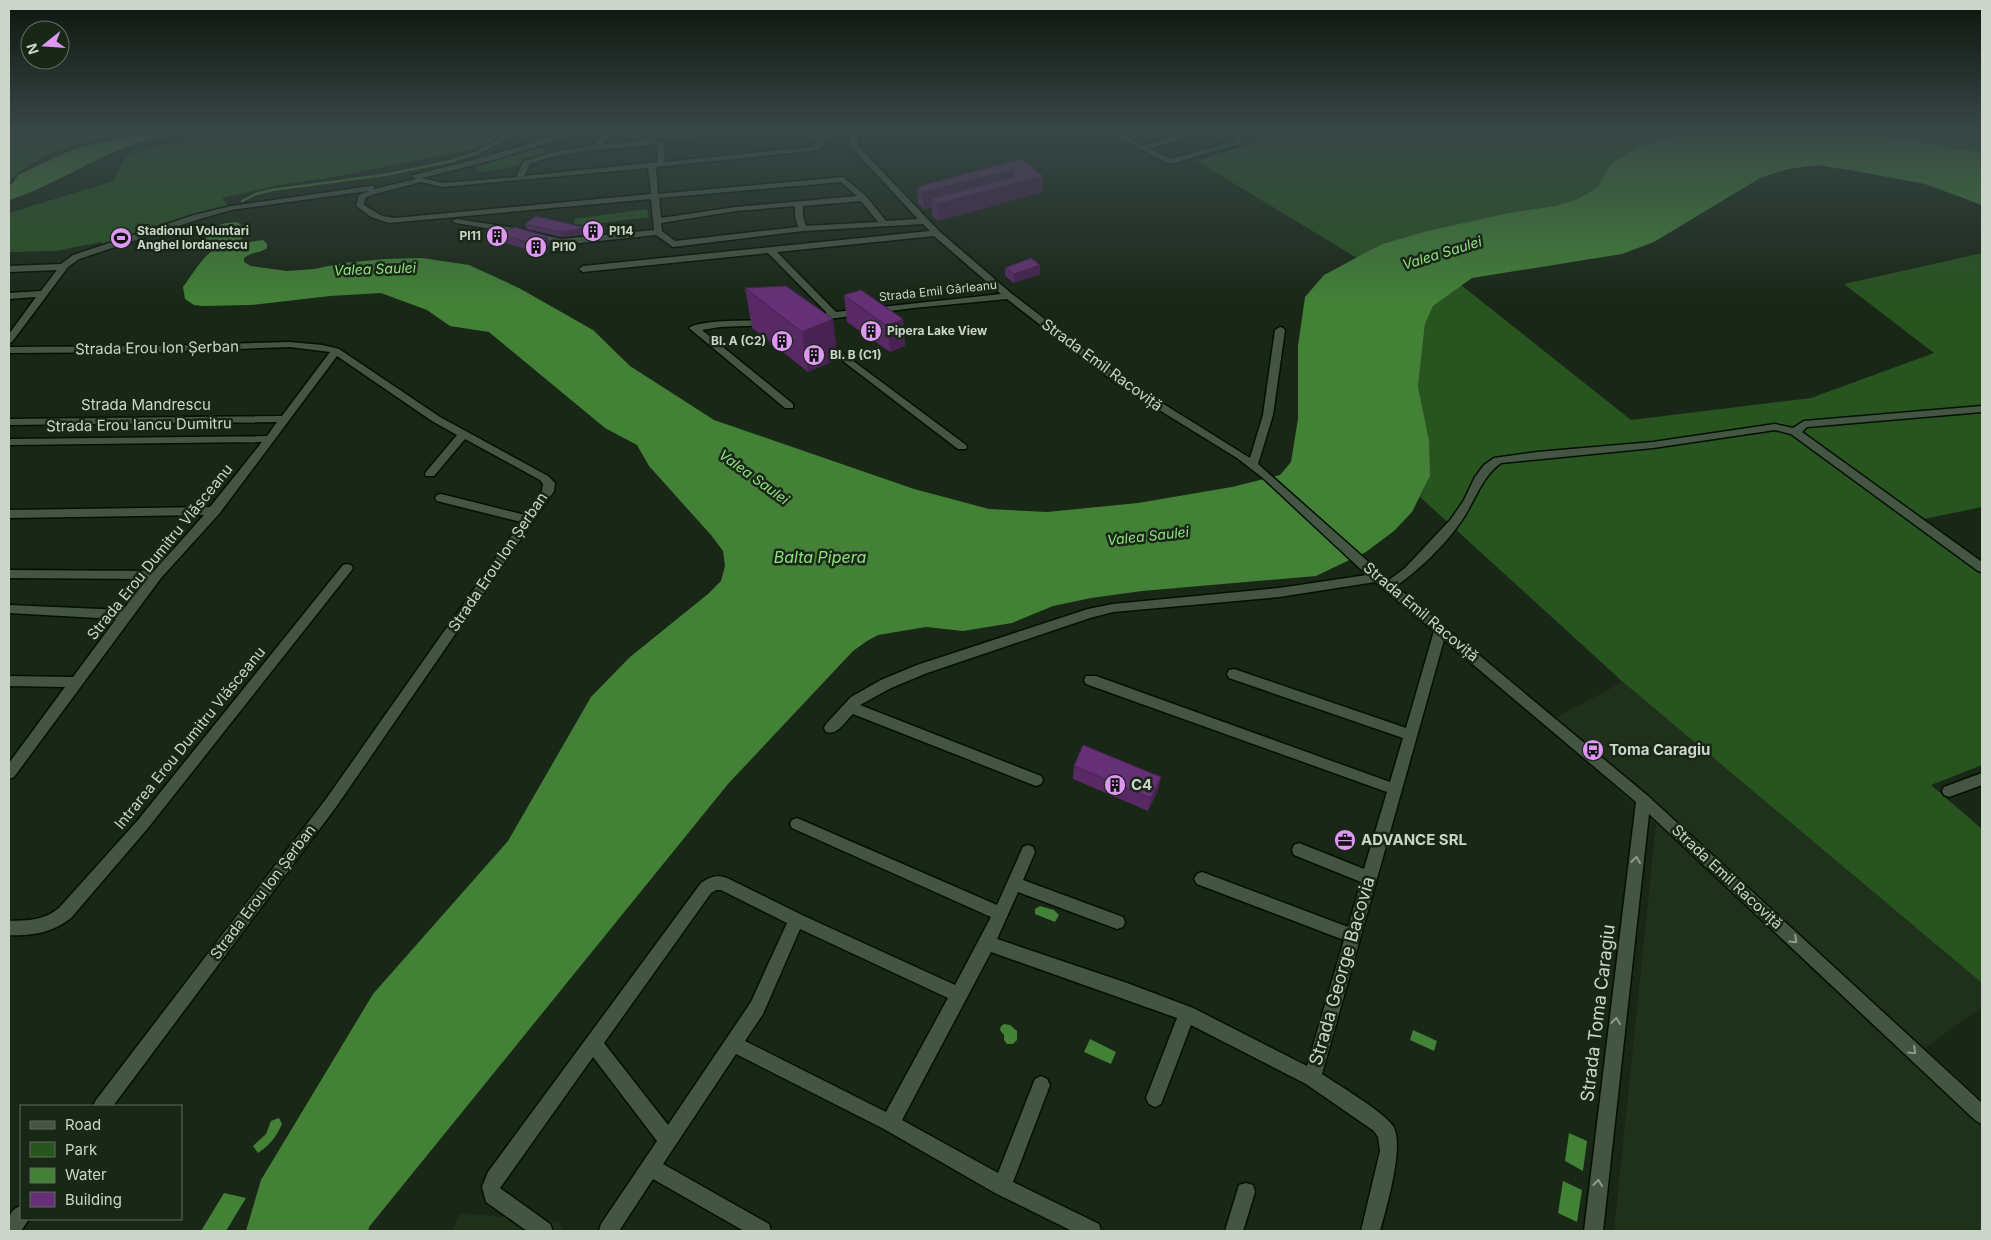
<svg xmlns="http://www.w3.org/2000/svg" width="1991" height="1240" viewBox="0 0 1991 1240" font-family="Inter,sans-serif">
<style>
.built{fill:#1f311b}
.green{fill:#285420}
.water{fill:#438137}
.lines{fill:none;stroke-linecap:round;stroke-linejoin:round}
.stream{stroke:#438137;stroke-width:2.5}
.minor-casing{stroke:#041003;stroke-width:3}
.minor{fill:#455543;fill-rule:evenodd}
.wall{fill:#582965}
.shaded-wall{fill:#472253}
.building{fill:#663076;stroke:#472253}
.oneway{stroke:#8f9b8d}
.labels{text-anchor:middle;stroke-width:5;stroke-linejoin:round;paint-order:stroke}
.far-poi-label{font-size:12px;font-weight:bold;fill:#ccd5ca;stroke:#192717;text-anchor:start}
.far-street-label{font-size:12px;fill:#ccd5ca;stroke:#192717}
.far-water-label{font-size:14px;font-style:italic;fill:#90e380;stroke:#192717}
.street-label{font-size:15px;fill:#ccd5ca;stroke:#192717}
.poi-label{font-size:15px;font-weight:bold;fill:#ccd5ca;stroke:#192717;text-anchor:start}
.water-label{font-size:16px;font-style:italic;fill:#90e380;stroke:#192717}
.near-street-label{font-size:18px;fill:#ccd5ca;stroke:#192717}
</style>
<rect width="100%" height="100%" fill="#192717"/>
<g class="built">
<polygon points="1623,682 1982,983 1982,1007 1925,1048 1982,1100 1982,1231 1614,1231 1656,824 1543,724"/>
<polygon points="460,1213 559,1222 563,1231 452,1231"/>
</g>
<g class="green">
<path d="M9,129h140c-48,10 -104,17 -140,52z"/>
<path d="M255,129h233l4,13 -18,7 -140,28 -55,8 -57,13 6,7 -122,42 -5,-5 -45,9 -47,1v-39l104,-32 13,-25c40,-17 86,-16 129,-27z"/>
<polygon points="1277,129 1707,129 1692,132 1611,164 1598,187 1578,199 1555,206 1508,213 1427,231 1382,244 1357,258 1197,161 1284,133"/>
<polygon points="1833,129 1982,129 1982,152 1953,149 1908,139"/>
<polygon points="540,147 550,154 503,169 480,172 473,165"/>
<polygon points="647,209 649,217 584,225 575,224 574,219"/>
<polygon points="1982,253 1982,507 1914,521 1982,571 1982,765 1931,785 1982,829 1982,983 1623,682 1420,497 1430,476 1418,387 1425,324 1433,306 1461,285 1631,420 1811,398 1934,353 1844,284"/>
</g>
<g class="water">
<path d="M160,129h69c-31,5 -66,4 -94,15 -44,15 -82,42 -126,56v-15l5,-3 4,-7 42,-20 21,-8z"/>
<path d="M1707,129h126l75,10 45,10 29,3v53l-57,-21 -75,-14 -33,-5 -29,4 -28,9 -106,64 -32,12 -150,24 -39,28 -8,18 -7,63 11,54 1,35 -18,36 -18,19 -28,21 -50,24 -174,15 -51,7 -38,8 -41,17 -49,8 -37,-4 -48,8 -11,6 -14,10 -125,133 -359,443 -1,4h-122l15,-51 112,-186 135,-153 83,-144 39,-40 78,-63 13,-13 4,-15 -2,-15 -12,-16 -62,-69 -12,-21 -32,-17 -116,-96 -39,-6 -23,-16 -46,-17 -51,3 -79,9 -48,1 -9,-1 -9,-6 -2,-12c8,-11 19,-29 29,-36l-7,-11c5,-15 17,-17 32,-18l12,8 -8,10 2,3 20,-3 4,4v4c-8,6 -14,3 -23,10v4l7,4 36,5 27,-2 29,-6 42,-4 37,-1 47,7 50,23 74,42 37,36 84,54 200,69 75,20 58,3 91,-9 94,-16 48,-12 11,-13 7,-43v-73l7,-49 19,-22 58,-31 45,-13 81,-18 47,-7 23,-7 20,-12 13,-23 27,-18z"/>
<polygon points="1040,906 1054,910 1059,915 1055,922 1035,914 1035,909"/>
<polygon points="1004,1024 1010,1025 1017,1031 1017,1040 1013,1044 1007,1044 1004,1040 1004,1035 1000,1030 1001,1026"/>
<polygon points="1413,1030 1437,1041 1434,1051 1410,1040"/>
<polygon points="1090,1039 1116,1052 1111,1064 1084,1052"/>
<path d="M279,1118l3,6c-6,13 -12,21 -24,29l-5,-7 13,-12 5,-13z"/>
<polygon points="1569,1133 1587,1141 1583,1171 1565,1161"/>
<polygon points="1563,1181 1582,1190 1577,1222 1558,1213"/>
<polygon points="224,1193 246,1198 226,1231 201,1231"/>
</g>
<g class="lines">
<polyline class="stream" points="242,201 256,194 272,190 384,175 448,162 476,153 498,142 513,129"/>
<g class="minor-casing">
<g id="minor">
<path d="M580,129h12l-98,31 -72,18 21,5 73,-6 8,-16 33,-10 38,-6 11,-16h8l-11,15 49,-4 -4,-2 6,-9h8l-9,11 11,2 1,20 144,-15 6,-2 6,-16h8l-8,20 -12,2 -153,16 2,27 185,-17 23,19 20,25 32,-2 -66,-71 -3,-9 3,-10h8l-3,10 2,8 80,84 73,63 110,84 128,80 13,-43 12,-85 5,-3 3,1 2,2 -12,85 -15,49 131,116 16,-12 46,-49 13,-19 11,-23 9,-12 10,-7 43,-6 116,-10 122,-18 18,4 11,-7 178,-15v6l-175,15 -5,5 180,130v10l-4,-1 -187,-137 -16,-4 -122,18 -152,15c-20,14 -27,41 -41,60 -16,23 -41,47 -64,63l252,210 334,307v21l-6,-3 -327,-307 -46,417h-19l52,-429 -192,-162 -122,434c16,11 62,38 71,52 12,19 -7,83 -13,105h-19l19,-80 -2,-14 -4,-6 -68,-47 -115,-59 -30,79 -6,3 -6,-3 -3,-6 31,-80 -186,-66 -89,168 96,53 37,-94 6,-3 6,3 3,6 -37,97 86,42 2,7h-29l-77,-38 -111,-64 -148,-75 -73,110 106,60 2,7h-27l-91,-52 -34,52h-20l2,-7 56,-83 -64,-84 -93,131 50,36 3,7h-26l-41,-29 -4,-15 6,-15 213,-289c9,-6 16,-9 26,-5l75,37 153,70 36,-68 -199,-89 -2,-4 2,-4 5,-2 200,87 26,-58 5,-2 5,2 2,5 -12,28 100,37 2,5 -2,5 -6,2 -99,-37 -21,47 130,44 66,25 114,58 37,-126 -147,-56 -3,-5 3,-5 5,-2 146,55 13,-45 -67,-27 -2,-5 2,-5 5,-2 65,26 23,-77 -301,-108 -2,-4 2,-4h10l294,106 13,-44 -174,-60 -2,-4 2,-4 5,-1 172,59 28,-97 -59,-49 -96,15 -166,15 -23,6 -163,55 -36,15 -31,17 181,71 2,4 -2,4 -5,2 -183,-72c-8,7 -15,22 -27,18l-2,-4 2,-4 25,-27 30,-17 36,-15 171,-56 25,-5 166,-16 88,-13 -104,-97 -26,-20 -123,-76 -107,-83 -94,9 -100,13 -5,-3 2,-2 17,-3 -59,-60 -185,19 -4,-3 4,-3 347,-35 -7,-7 -120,7 -130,16 -17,-12 -95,10 -52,-13 -53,-9 -4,-2 4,-2 53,8 52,12 93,-9 -3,-31 -262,24 -18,-6 -15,-11 3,-11 9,-4 -137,19 -31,9 -121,40 -11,8 -56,75 -3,1v-9l27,-37 -27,2v-6l32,-2 16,-21 -48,2v-6l52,-2 12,-9 121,-40 37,-9 140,-20h3v3l42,-10 -3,-2 1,-2 74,-19zM656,144l2,18 -134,14 6,-12c42,-16 83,-14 126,-20zM648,168l3,26 -256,24 -13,-2 -18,-11 1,-7 10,-4 46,-12 22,5zM841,182l16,14 -121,11 -75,11 -2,-20zM861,201l17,21 -72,4 -3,-10v-10zM795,206v10l3,11 -123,14 -13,-10 -1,-8 75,-12zM934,236l67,58 -165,18 -59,-60zM716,890h5l66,33 -36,79 -83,123 -64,-82 107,-150zM800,929l148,69 -62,114 -141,-71 18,-27z"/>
<polygon points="737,129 763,129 759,131 665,140 661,138 665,136"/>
<polygon points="1101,129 1111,129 1144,146 1199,129 1210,129 1150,149 1171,159 1234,141 1235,139 1221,129 1230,129 1243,138 1240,144 1170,164"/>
<path d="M768,320l5,3 -2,2 -51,2 -18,3 91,74v4h-8l-96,-80c12,-9 62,-7 79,-8z"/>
<polygon points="825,340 966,445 967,447 966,449 958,449 822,345 822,341"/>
<polygon points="290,342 322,345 339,349 440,417 548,476 555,483 554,491 336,807 113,1106 93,1106 96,1100 326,799 521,522 437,501 435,498 437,495 441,494 525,515 542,491 543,484 540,480 465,439 434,476 426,476 425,474 426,472 457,435 432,421 337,356 219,514 161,578 14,777 9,779 9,763 65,687 9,686 9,676 73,677 116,619 9,613 9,605 123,610 147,579 9,578 9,570 154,571 204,515 9,518 9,510 210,507 262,442 9,445 9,439 267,436 277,422 9,425 9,419 282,416 330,352 290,347 158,352 9,353 9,347 158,346"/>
<path d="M347,564l4,1 2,3 -2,3 -203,257 -77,90c-19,15 -39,18 -62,17v-14c20,-1 34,0 50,-13l79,-88 205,-255z"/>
<polygon points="1982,773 1982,785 1949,797 1944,795 1942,791 1944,787"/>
<polygon points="1246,1183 1253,1185 1255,1192 1243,1231 1225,1231 1239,1185"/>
<path d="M21,1206v13h8l-8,12h-12c0,-12 -1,-21 12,-25z"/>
</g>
</g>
<use href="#minor" class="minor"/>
</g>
<g class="wall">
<polygon points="539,129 562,129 561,133 540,134"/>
<polygon points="1021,159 1043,176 1042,192 938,221 932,216 932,207 924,209 918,204 917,187"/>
<polygon points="525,224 587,234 561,237 527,229"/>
<polygon points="502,234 547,236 550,244 535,252 505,243"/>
<polygon points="1040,265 1040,274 1014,283 1005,276 1005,268"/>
<polygon points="745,288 838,359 808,372 752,328"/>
<polygon points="844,295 903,319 905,346 890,352 847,322"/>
<polygon points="1074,766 1161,777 1158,790 1148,811 1073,779"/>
</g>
<g class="shaded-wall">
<polygon points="1012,170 1012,184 1043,176 1042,192 938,221 937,204 931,199 932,207 924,209 923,192"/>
<polygon points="586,228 587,234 561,237 559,232"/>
<polygon points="547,236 550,244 535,252 532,244"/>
<polygon points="1040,265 1040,274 1014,283 1014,274"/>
<polygon points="833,319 838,359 808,372 802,332"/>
<polygon points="903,319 905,346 890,352 887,326"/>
<polygon points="1161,777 1158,790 1148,811 1151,798"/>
</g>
<g class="building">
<polygon points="1021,159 1043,176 937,204 931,199 1013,177 1014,171 1012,170 923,192 917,187"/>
<polygon points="536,216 586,228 559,232 525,224"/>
<polygon points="514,227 547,236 532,244 502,234"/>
<polygon points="1031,258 1040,265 1014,274 1005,268"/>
<polygon points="786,286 833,319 802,332 745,288"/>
<polygon points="861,290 903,319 887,326 844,295"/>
<polygon points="1083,745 1161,777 1151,798 1074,766"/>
</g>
<defs><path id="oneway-chevron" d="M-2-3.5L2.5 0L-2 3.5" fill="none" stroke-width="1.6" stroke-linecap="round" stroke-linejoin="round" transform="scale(1.25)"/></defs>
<g class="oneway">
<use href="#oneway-chevron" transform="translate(1636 860) rotate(-83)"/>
<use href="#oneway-chevron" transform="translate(1794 940) rotate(43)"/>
<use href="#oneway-chevron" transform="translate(1616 1021) rotate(-83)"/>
<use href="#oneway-chevron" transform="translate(1913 1051) rotate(43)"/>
<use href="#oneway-chevron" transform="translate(1598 1183) rotate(-84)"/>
</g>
<linearGradient id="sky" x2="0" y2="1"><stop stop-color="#0e150d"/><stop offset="0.43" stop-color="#384747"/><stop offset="1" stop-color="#384747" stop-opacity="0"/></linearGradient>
<rect width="1991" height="303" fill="url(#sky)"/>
<defs>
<g id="building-disc" transform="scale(1.125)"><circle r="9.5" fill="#de98f3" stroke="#192717"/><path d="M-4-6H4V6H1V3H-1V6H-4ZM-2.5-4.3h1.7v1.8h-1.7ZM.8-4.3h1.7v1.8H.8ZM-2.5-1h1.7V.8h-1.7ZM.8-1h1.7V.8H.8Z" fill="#111"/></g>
<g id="stadium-disc" transform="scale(1.125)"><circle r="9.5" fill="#de98f3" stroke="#192717"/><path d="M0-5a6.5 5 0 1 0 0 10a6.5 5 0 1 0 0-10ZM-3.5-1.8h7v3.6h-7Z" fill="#111"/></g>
<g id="bus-disc" transform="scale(1.125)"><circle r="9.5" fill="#de98f3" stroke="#192717"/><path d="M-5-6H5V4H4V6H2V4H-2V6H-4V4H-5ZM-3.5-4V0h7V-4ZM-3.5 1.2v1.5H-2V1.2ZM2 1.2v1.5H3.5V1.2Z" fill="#111"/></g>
<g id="office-disc" transform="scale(1.125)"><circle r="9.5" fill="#de98f3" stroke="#192717"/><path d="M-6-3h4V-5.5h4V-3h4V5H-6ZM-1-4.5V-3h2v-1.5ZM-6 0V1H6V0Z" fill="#111"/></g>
</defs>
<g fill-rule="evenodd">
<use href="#building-disc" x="593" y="231"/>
<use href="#building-disc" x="497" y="236"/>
<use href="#stadium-disc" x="121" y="238"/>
<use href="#building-disc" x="536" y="247"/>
<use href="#building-disc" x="871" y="331"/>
<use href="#building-disc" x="782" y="341"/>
<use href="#building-disc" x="814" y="355"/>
<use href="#bus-disc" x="1593" y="750"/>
<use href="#building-disc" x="1115" y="785"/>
<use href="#office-disc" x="1345" y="840"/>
</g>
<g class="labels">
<g class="far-poi-label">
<text x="137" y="235">Stadionul Voluntari<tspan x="137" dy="14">Anghel Iordanescu</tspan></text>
<text x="609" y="235">PI14</text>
<text x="481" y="240" text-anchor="end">PI11</text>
<text x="552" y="251">PI10</text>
<text x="887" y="335">Pipera Lake View</text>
<text x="766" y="345" text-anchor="end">Bl. A (C2)</text>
<text x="830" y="359">Bl. B (C1)</text>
</g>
<g class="far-street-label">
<text transform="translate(938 291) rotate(-6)" y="4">Strada Emil Gârleanu</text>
</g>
<g class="far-water-label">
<text transform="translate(1442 253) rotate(-17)" y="5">Valea Saulei</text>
<text transform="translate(375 269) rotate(-2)" y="5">Valea Saulei</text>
<text transform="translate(754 477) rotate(36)" y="5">Valea Saulei</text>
<text transform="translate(1148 536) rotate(-6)" y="5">Valea Saulei</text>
</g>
<g class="street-label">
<text transform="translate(157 348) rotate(-1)" y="5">Strada Erou Ion Șerban</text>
<text transform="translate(1102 365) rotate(36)" y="5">Strada Emil Racoviță</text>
<text x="146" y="410">Strada Mandrescu</text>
<text transform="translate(139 425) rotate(-1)" y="5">Strada Erou Iancu Dumitru</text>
<text transform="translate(160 552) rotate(-51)" y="5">Strada Erou Dumitru Vlăsceanu</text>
<text transform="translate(498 562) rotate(-56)" y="5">Strada Erou Ion Șerban</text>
<text transform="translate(1421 612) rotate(40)" y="5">Strada Emil Racoviță</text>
<text transform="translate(190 738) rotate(-51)" y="5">Intrarea Erou Dumitru Vlăsceanu</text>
<text transform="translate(1727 877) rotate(43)" y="5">Strada Emil Racoviță</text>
<text transform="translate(263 892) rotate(-53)" y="5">Strada Erou Ion Șerban</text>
</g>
<g class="poi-label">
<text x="1609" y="755">Toma Caragiu</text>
<text x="1131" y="790">C4</text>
<text x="1361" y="845">ADVANCE SRL</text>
</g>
<g class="water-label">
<text x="820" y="563">Balta Pipera</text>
</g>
<g class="near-street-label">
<text transform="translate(1342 971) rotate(-74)" y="6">Strada George Bacovia</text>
<text transform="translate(1598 1013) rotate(-83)" y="6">Strada Toma Caragiu</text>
</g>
</g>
<rect width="1991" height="1240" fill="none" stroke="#ccd5ca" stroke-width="20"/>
<rect x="20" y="1105" width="162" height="115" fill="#192717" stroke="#616d5f"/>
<rect x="30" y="1121" width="25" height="8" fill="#455543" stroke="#616d5f"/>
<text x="65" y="1130" font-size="15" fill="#ccd5ca">Road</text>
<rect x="30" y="1142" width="25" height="15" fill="#285420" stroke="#616d5f"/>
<text x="65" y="1155" font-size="15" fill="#ccd5ca">Park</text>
<rect x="30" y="1168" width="25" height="15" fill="#438137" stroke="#616d5f"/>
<text x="65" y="1180" font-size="15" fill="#ccd5ca">Water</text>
<rect x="30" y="1192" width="25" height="15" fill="#663076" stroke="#616d5f"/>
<text x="65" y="1205" font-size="15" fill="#ccd5ca">Building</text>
<g transform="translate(45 45) rotate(253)"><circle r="24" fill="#192717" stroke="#616d5f"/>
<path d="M0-4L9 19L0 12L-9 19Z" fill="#de98f3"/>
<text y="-8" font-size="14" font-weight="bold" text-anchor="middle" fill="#ccd5ca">N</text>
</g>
</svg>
